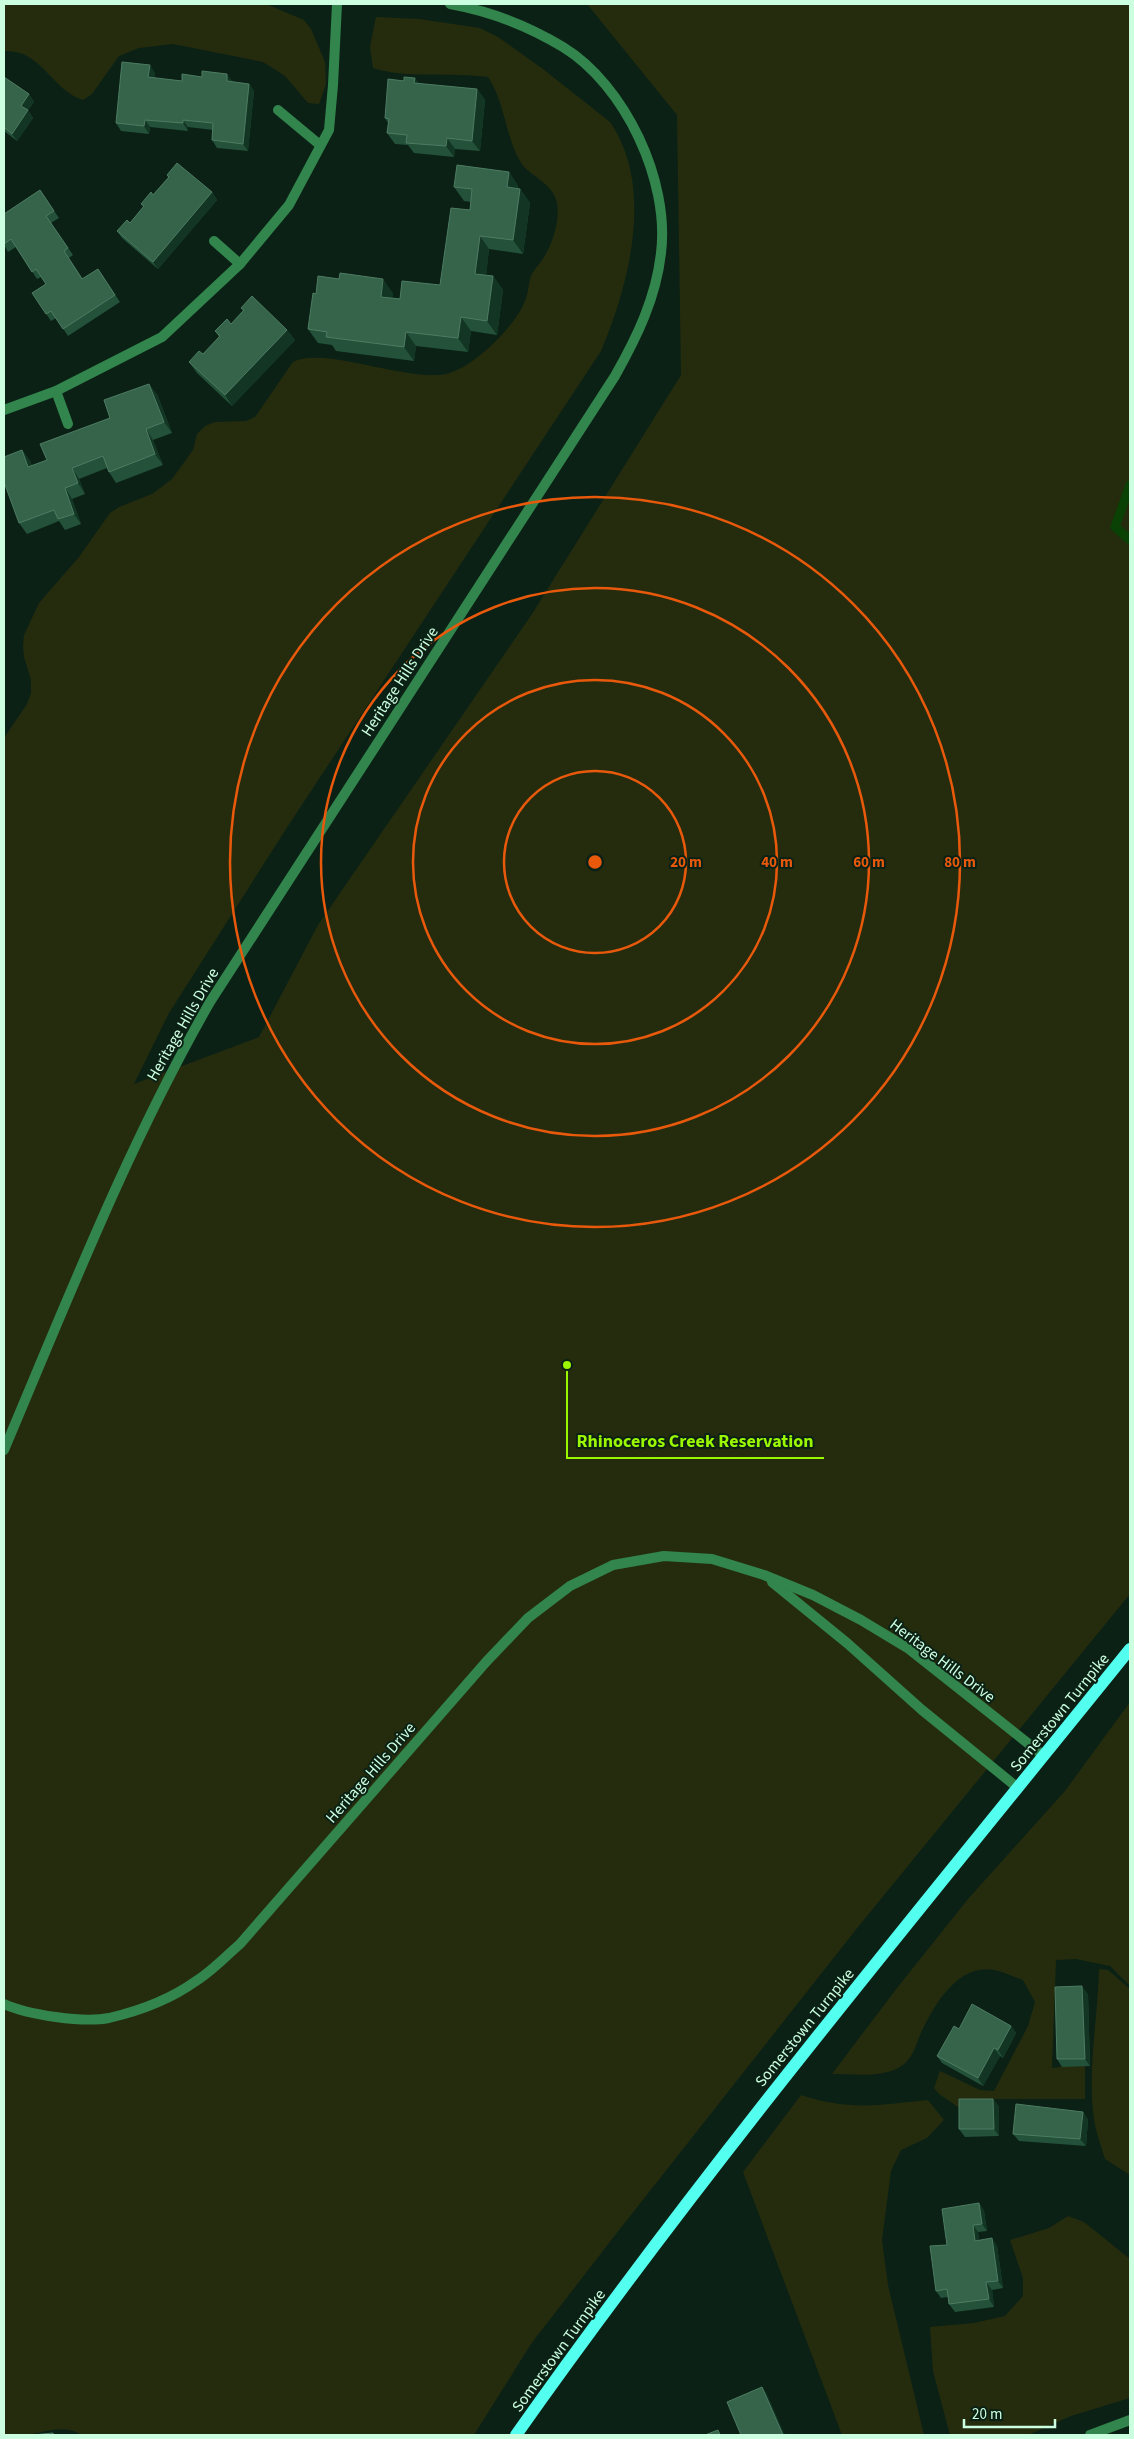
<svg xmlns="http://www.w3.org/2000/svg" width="1134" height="2439" viewBox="0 0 1134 2439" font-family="'Source Sans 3',sans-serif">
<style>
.green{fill:#252c0e}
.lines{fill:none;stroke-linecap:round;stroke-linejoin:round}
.stream{stroke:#0a4105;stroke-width:9}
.street{stroke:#32854c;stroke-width:10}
.primary{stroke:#53ffee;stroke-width:12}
.wall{fill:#235139}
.shaded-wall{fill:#123623}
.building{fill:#35644b;stroke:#4d7c62}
.ring{fill:none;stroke:#e8590c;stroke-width:2.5}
.labels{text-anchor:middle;stroke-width:4;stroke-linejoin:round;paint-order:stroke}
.street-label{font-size:16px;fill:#ccffe0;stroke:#0b2115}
.centre{fill:#e8590c;stroke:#0b2115;stroke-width:2.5}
.ring-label{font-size:15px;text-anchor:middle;font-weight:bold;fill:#e8590c;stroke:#0b2115;stroke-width:4;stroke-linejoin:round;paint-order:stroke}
.leader{fill:none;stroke:#9af700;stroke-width:2}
.callout-dot{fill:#9af700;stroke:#0b2115;stroke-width:2}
.callout-label{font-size:18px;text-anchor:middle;font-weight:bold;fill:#9af700;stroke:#0b2115;stroke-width:4;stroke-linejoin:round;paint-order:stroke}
</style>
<rect width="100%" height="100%" fill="#0b2115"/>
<g class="green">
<path d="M4,4h262l38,16 7,9 14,33 1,22 -7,20 -11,-1 -23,-27 -22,-14 -90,-18 -34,4 -20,8 -27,38 -9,6c-33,-11 -41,-51 -79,-49z"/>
<path d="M587,4h543v1590l-272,333 -242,307 -85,110 -57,91h-392c-18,-11 -36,-3 -54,0 -8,1 -17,0 -24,0v-1697l23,-34 4,-11v-13l-7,-23 -1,-11 1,-11 15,-32 40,-46 31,-44 9,-6 33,-13 20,-15 21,-29 4,-16 8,-8 10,-4 31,-1 9,-4 38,-55c32,-16 112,20 153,12 28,-6 72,-50 80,-76 3,-7 2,-15 5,-22 3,-7 9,-12 13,-19 9,-14 16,-37 13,-54 -4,-21 -29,-27 -37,-42 -15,-26 -15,-59 -32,-84 -36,-5 -83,2 -115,-9l-3,-21 6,-30 43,2 61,9 18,9 45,32 67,53c45,65 19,163 -9,229l-315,478 -117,184 -35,71 125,-47 59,-112 214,-311 149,-239 -4,-260z"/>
<path d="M1130,1702v284l-20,-20 -34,-7 -20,1 -4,108 33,-4v35h-105l-22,8 -19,-13 -5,-6 6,-17 40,19 14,1 34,-65 7,-24 -12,-22c-9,-3 -19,-8 -29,-10 -37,-7 -61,37 -74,65 -4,11 -9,26 -20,32 -19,11 -46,7 -68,7l65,-86 71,-89 97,-108z"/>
<path d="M1099,1969l9,1 22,19v186l-25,-16c-4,-13 -9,-27 -11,-40 -7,-50 4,-100 5,-150z"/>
<path d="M801,2095c49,16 77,10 127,5l16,20 -17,18 -26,12 -10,21 -9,69 6,45 36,150h-82l-99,-263z"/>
<polygon points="1068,2216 1084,2222 1130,2259 1130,2398 1071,2416 1028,2435 950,2435 933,2371 930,2327 974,2323 1005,2316 1023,2296 1023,2278 1010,2240 1049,2228"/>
</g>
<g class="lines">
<polyline class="stream" points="1130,485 1115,527 1130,540"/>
<g class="street">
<polyline points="278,110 320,145"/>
<polyline points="214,241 240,264"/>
<polyline points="56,391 68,424"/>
<polyline points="4,410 56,391 162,337 240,264 289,205 329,130 333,85 337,4"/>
<path d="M4,1450c64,-151 124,-305 206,-448l405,-626c22,-39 41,-78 46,-123 9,-72 -36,-168 -98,-206 -35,-21 -73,-36 -113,-43"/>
<polyline points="772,1582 847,1643 922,1710 1018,1788"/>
<path d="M4,2004c24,11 79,19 105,14 30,-7 62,-19 87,-37 16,-10 30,-25 44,-37l246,-282 42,-44 42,-32 43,-21 51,-9 48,3 52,16 49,20 48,25 48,29 135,107"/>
<polyline points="1090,2435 1130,2420"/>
</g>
<path class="primary" d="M516,2435c192,-272 405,-527 614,-786"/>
</g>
<g class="wall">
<polygon points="155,73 154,78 182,81 202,77 227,74 232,82 249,84 254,91 248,151 217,148 212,140 213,130 188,127 188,131 150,127 149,134 121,131 116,123"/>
<polygon points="4,77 29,94 34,102 28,110 33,118 17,141 4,131"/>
<polygon points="419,84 477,89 485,100 480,151 455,149 454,157 414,153 408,145 395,144 387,133 388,123 385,118"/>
<polygon points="509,172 518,186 518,189 520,189 530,203 523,254 489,249 486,275 493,276 503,290 497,335 471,331 468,352 416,346 414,361 336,351 332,345 318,343 308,329 316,294 393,293 392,298 400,299 440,285 470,210 471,202 464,201 454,187"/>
<polygon points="167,175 212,192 217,200 158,269 122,238 117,231 130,223 144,207 141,204 153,195 168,178"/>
<polygon points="40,190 59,218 51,223 73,255 69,258 83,279 98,269 120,302 68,336 56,318 51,321 32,293 46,284 41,277 37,279 16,247 8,252 4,245 4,214"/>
<polygon points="241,308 287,330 295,340 232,406 197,373 189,362 203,354 219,337 215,331 231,324 243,311"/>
<polygon points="157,394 172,433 153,440 163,465 116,483 109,472 107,468 79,479 85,494 72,499 81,524 65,530 59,521 27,534 19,523 22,450 30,461 32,466 47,460 110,418"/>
<polygon points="1088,1994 1090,2066 1062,2067 1057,2059"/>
<polygon points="1011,2026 1016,2033 1003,2058 1000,2056 983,2086 942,2063 937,2056 959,2029"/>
<polygon points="999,2106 999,2136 965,2137 959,2129"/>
<polygon points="1083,2112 1088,2120 1086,2146 1019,2141 1013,2134"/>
<polygon points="979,2203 984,2211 987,2231 978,2232 979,2240 997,2246 1003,2288 992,2290 994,2307 955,2312 949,2304 948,2297 941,2298 936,2291"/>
</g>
<g class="shaded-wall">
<polygon points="150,65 155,73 153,85 148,77"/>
<polygon points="227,74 232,81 232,89 227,81"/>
<polygon points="415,78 423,89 414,83"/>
<polygon points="249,84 254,91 248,151 243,144"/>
<polygon points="477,89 485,100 480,151 472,141"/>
<polygon points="29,94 34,102 26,113 21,106"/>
<polygon points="28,110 33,118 17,141 12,134"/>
<polygon points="145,120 150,127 149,134 144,126"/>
<polygon points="183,120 188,127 188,131 183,123"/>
<polygon points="447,138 455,149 454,157 446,146"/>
<polygon points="509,172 518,186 516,201 507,187"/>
<polygon points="520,189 530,203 523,254 513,240"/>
<polygon points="212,192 217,200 158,269 153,262"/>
<polygon points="480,236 489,249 485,288 475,274"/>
<polygon points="493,276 503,290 497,335 487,321"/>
<polygon points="383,279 393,293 391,311 381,297"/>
<polygon points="461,317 471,331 468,352 458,338"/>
<polygon points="287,330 295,340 232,406 225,395"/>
<polygon points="406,332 416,346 414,361 404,347"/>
<polygon points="149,384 157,394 172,433 164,422"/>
<polygon points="146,429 153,440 163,465 155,454"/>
<polygon points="22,450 30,461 36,478 28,467"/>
<polygon points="72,468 79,479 85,494 78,483"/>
<polygon points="65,488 72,499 81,524 74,514"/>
<polygon points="1082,1986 1088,1994 1090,2066 1085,2059"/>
<polygon points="1011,2026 1016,2033 1003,2058 998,2050"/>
<polygon points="994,2048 1000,2056 983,2086 978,2078"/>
<polygon points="993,2099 999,2106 999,2136 994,2129"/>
<polygon points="1083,2112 1088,2120 1086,2146 1080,2139"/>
<polygon points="979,2203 984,2211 987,2231 982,2224"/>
<polygon points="973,2225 978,2232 980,2248 975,2241"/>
<polygon points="992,2238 997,2246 1003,2288 998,2281"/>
<polygon points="986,2282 992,2290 994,2307 989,2299"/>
<polygon points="762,2387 767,2394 785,2435 783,2435"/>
</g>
<g class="building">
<polygon points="122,62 150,65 148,77 182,81 182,74 202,77 202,71 227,74 227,81 249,84 243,144 212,140 213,123 183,120 183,123 145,120 144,126 116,123"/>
<polygon points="4,77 29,94 21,106 28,110 12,134 4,127"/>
<polygon points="404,77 415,78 414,83 477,89 472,141 447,138 446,146 406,143 407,135 387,133 389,119 385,118 388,79 404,81"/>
<polygon points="177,163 212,192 153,262 117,231 127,220 130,223 144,206 141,204 151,192 153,195 169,177 167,175"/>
<polygon points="457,165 509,172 507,187 520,189 513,240 480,236 475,274 493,276 487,321 461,317 458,338 406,332 404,347 326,337 327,332 308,329 313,293 316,294 318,276 339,279 340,273 383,279 381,297 400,299 402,281 440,285 451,208 470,210 472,189 454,187"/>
<polygon points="40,190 54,211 46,216 68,248 64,251 82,279 98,269 115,295 63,329 51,311 46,314 32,293 46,284 36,269 32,272 11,239 4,244 4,214"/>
<polygon points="252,296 287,330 225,395 189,362 199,351 203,354 220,336 215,331 227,319 231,324 244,310 241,308"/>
<polygon points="149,384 164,422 146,429 155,454 109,472 103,456 72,468 78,483 65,488 74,514 58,519 54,510 19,523 4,482 4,457 22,450 28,467 47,460 40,444 110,418 104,400"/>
<polygon points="1082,1986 1085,2059 1057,2059 1055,1987"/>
<polygon points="972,2004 1011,2026 998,2050 994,2048 978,2078 937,2056 954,2026 959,2029"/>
<polygon points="959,2099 993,2099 994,2129 959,2129"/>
<polygon points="1016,2104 1083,2112 1080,2139 1013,2134"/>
<polygon points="979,2203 982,2224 973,2225 975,2241 992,2238 998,2281 986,2282 989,2299 949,2304 947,2289 936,2291 930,2246 947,2245 942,2209"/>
<polygon points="762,2387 783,2435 741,2435 727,2402"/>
<polygon points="718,2430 720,2435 705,2435"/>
<polygon points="53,2433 54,2435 32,2435"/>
</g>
<g class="ring">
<circle cx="595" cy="862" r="91"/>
<circle cx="595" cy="862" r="182"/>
<circle cx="595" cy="862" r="274"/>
<circle cx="595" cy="862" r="365"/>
</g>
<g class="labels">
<g class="street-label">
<text transform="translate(399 681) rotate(-57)" y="6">Heritage Hills Drive</text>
<text transform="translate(182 1024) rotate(-60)" y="6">Heritage Hills Drive</text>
<text transform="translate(943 1660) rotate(37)" y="6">Heritage Hills Drive</text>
<text transform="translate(1059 1712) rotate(-51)" y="6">Somerstown Turnpike</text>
<text transform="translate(370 1772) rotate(-49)" y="6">Heritage Hills Drive</text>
<text transform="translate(804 2027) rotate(-51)" y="6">Somerstown Turnpike</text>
<text transform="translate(558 2350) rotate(-54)" y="6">Somerstown Turnpike</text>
</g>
</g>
<circle cx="595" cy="862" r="8" class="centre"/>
<g class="ring-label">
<text x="686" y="867">20 m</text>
<text x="777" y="867">40 m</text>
<text x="869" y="867">60 m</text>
<text x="960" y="867">80 m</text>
</g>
<path class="leader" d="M567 1365L567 1458H824"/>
<circle class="callout-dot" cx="567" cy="1365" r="5"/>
<g class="callout-label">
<text x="695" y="1447">Rhinoceros Creek Reservation</text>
</g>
<rect width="1134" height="2439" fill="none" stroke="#ccffe0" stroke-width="10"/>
<path d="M964 2419v8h91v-8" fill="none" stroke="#ccffe0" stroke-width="2.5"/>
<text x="972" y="2419" font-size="15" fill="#ccffe0" stroke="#0b2115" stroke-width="4" paint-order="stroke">20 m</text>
</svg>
